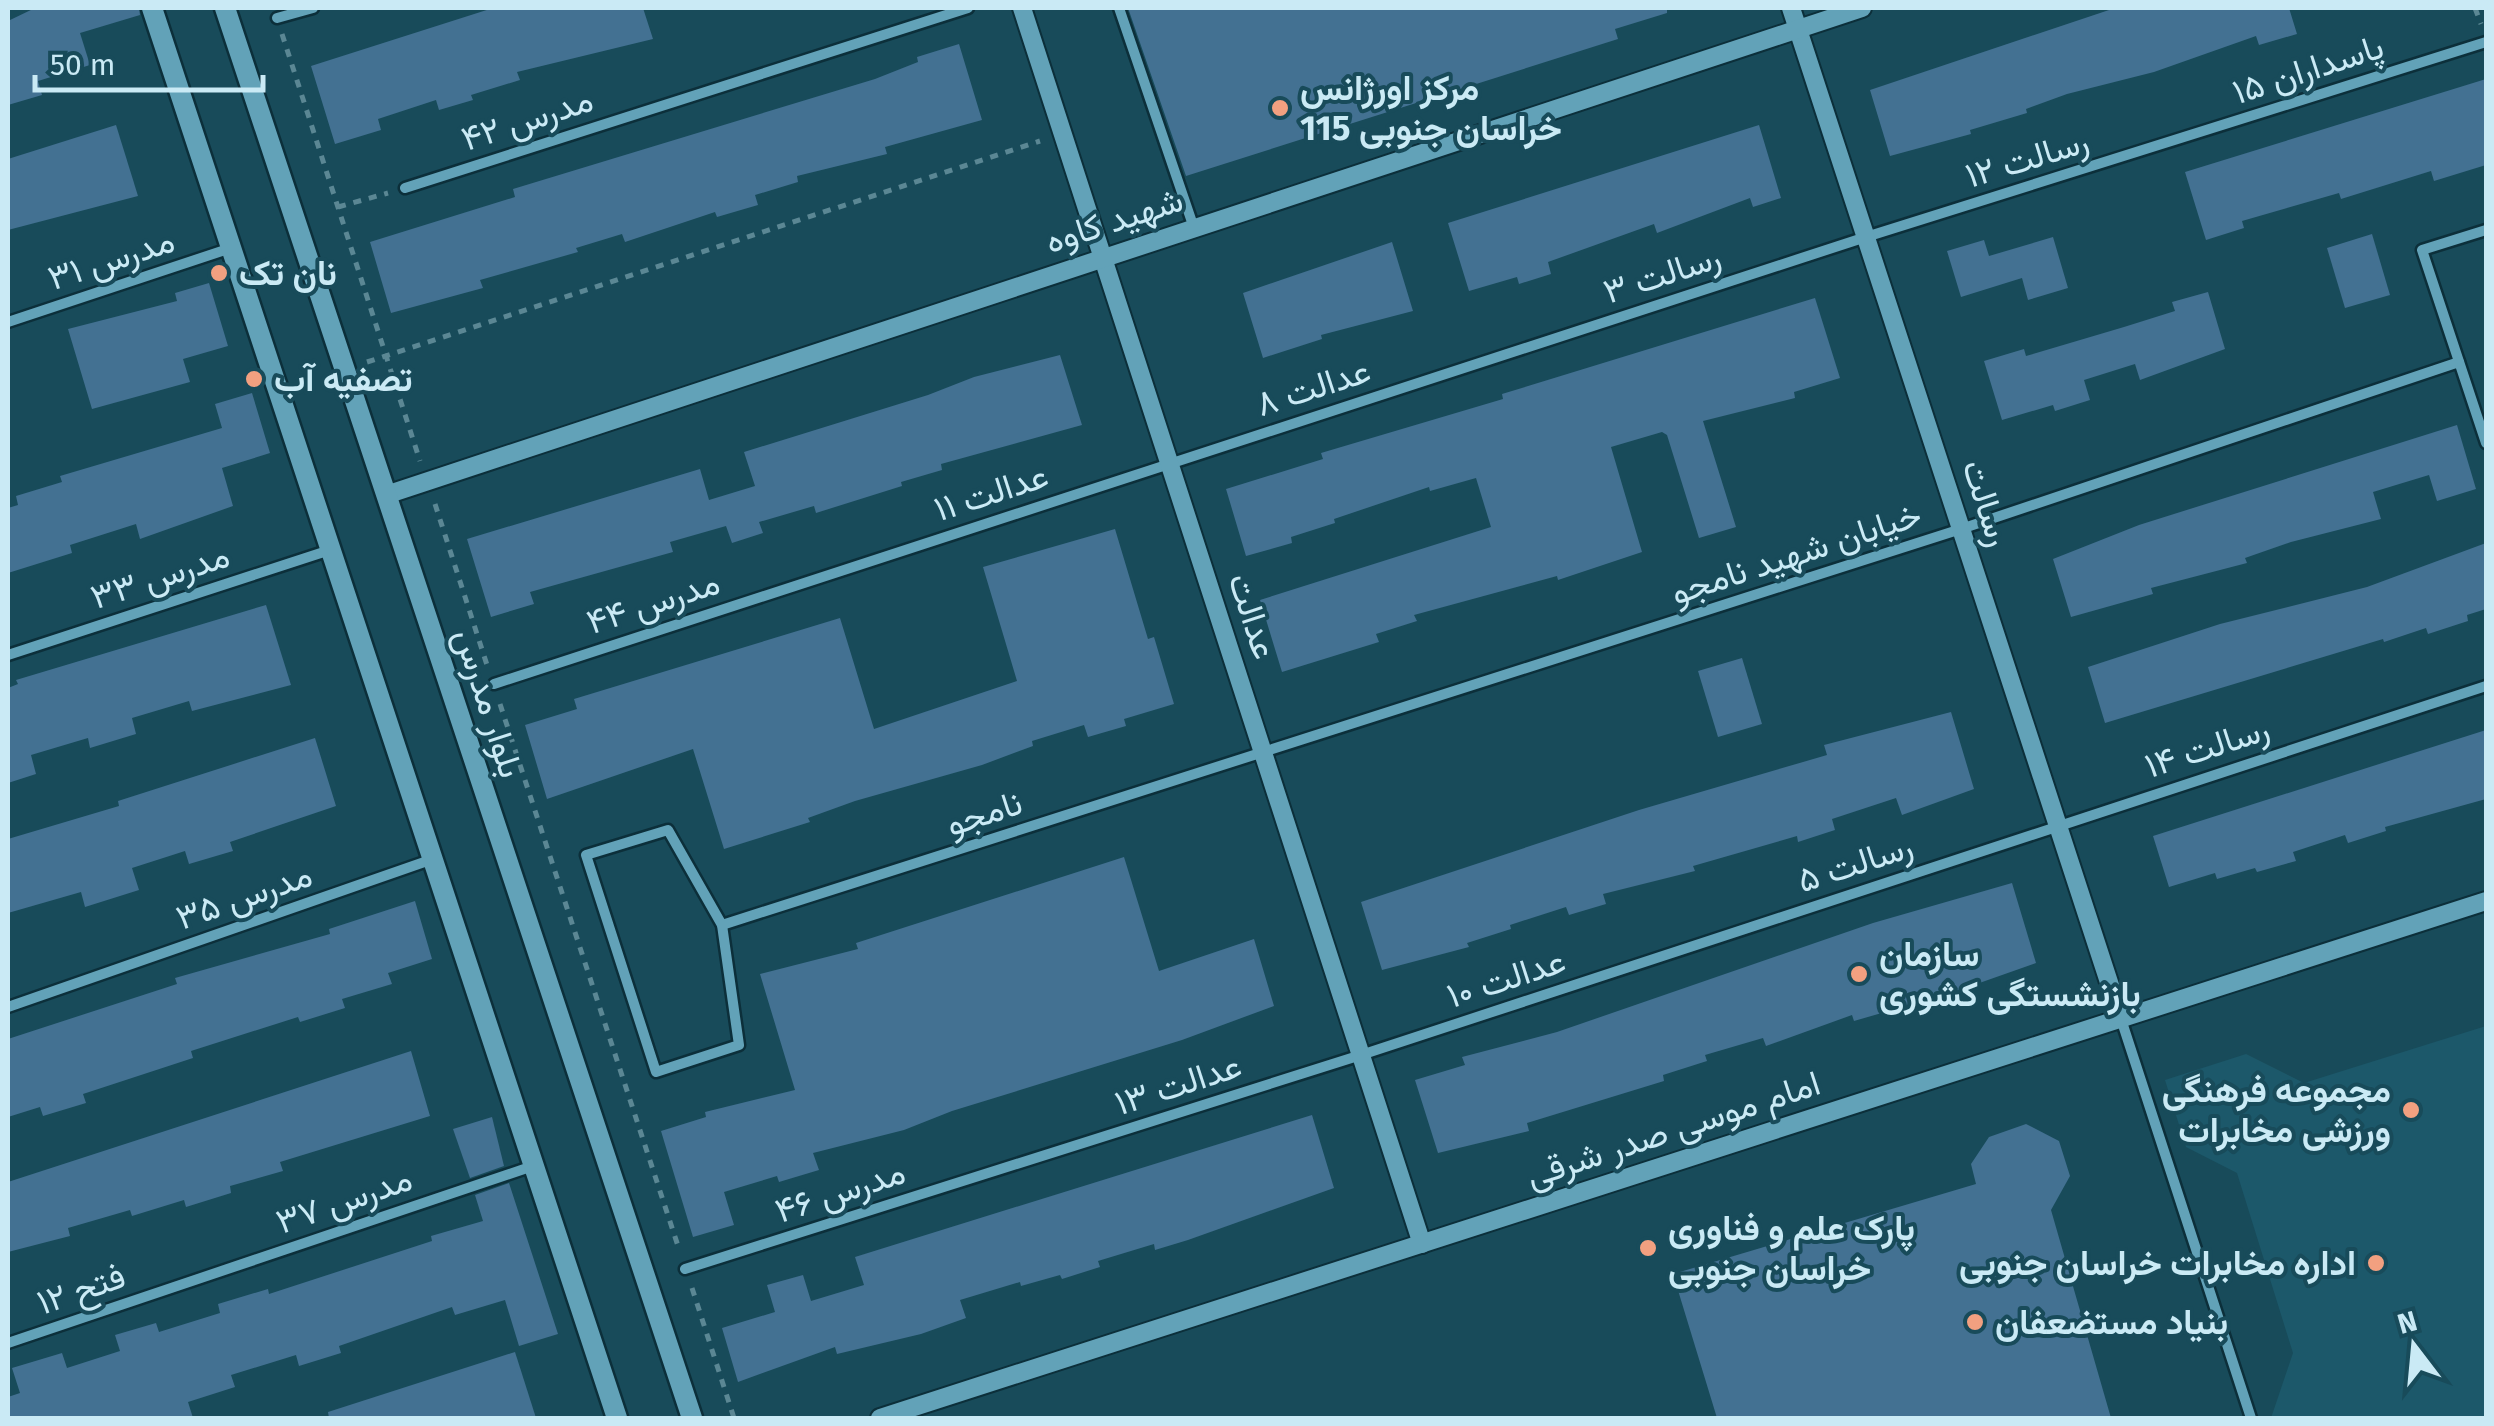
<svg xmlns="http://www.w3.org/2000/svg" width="2494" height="1426" viewBox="0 0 2494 1426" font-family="'Fira Sans',Vazirmatn,sans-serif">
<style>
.built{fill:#1c586a}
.building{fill:#437192}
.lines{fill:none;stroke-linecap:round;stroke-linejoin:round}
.minor-casing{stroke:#0c2f3a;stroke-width:15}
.tertiary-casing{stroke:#0c2f3a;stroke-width:22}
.secondary-casing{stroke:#0c2f3a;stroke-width:25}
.path{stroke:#5b8794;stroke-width:5;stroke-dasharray:8 8;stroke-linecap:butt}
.minor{stroke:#62a2b8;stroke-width:10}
.tertiary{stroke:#62a2b8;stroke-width:18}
.secondary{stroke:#62a2b8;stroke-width:20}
.poi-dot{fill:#f2a080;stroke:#184b5a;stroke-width:4}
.labels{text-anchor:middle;stroke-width:8;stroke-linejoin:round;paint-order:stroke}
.street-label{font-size:35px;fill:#caeaf5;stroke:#184b5a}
.poi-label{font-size:35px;font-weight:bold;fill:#caeaf5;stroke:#184b5a;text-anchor:start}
</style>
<rect width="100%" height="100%" fill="#184b5a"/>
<polygon class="built" points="2486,1026 2486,1418 2271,1418 2293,1353 2237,1173 2186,1147 2165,1080 2246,1054 2304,1083"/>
<g class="building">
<polygon points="35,8 139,8 140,15 80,33 90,65 38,81 42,95 8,105 8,21"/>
<polygon points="493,8 643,8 653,39 517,72 520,80 471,95 473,100 439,110 436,100 378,119 381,130 335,144 311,66"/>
<polygon points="1128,8 1667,8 1667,13 1615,29 1618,39 1186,176"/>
<polygon points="2115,8 2289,8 2297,34 2259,45 2256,36 2154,72 2067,94 2026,109 2027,113 1970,130 1971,134 1890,156 1870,90"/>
<polygon points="959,44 982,120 885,147 887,154 797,176 798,182 755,195 758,205 717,217 715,212 625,242 622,234 576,248 578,252 480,280 483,288 391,313 370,242 515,197 513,189 875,79 918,62 917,57"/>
<polygon points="2486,79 2486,165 2434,181 2431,171 2341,199 2339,193 2242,221 2244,228 2206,240 2185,172"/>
<polygon points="116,125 138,196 8,230 8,159"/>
<polygon points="1759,125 1781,198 1753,207 1750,198 1657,233 1654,224 1548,262 1551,274 1519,284 1517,277 1469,291 1448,223"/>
<polygon points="2372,234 2390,295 2345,308 2327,248"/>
<polygon points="2053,237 2068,288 2028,300 2022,278 1961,297 1947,251 1984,240 1989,256"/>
<polygon points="1392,242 1413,311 1321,335 1322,339 1263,358 1243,293"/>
<polygon points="209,283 228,346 183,359 190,382 92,409 68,329 177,301 175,293"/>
<polygon points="2208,292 2225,349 2140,380 2135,364 2084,380 2090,400 2055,411 2053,405 2002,420 1984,361 2024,349 2026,356 2124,327 2175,311 2172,302"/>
<polygon points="1815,298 1840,378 1794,392 1795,398 1703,421 1736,527 1699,538 1667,435 1662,432 1611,447 1642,552 1558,580 1557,576 1414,615 1417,621 1376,634 1379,642 1282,672 1260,600 1491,527 1476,478 1430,491 1429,487 1334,519 1335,523 1291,537 1292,543 1246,556 1226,489 1323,459 1321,453 1503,399 1502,394"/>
<polygon points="1060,355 1082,425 941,464 942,470 901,482 902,486 816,513 814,506 759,522 763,533 732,543 726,526 670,542 673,552 530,592 534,604 491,617 467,539 700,469 709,500 755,486 744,452 928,395 974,377"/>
<polygon points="252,393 270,453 222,468 233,506 140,539 136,524 70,545 72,553 8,573 8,508 18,505 16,496 62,482 60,476 222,428 215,404"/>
<polygon points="2457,425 2476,489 2437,501 2429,475 2373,492 2381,519 2291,542 2245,558 2247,563 2151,588 2153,594 2071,617 2053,559 2139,525"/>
<polygon points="1115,529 1148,639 1154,637 1174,704 1124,719 1126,726 1088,737 1084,725 1032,741 1033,746 982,765 855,801 808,818 810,822 724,849 693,749 547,799 525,725 577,709 574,699 840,618 874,729 1017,681 983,567"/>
<polygon points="2486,543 2486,609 2467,615 2468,621 2428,634 2426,628 2384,642 2383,639 2105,723 2088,667 2220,624 2367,587"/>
<polygon points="266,605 291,685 192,711 189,701 132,718 136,734 90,748 88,738 31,755 36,774 8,783 8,688 18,684 16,680"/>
<polygon points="1742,658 1762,724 1718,737 1698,671"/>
<polygon points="1951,712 1974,789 1902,815 1896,798 1832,819 1835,830 1798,842 1797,836 1693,866 1695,871 1603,894 1606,904 1569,915 1566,907 1510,925 1511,929 1467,943 1469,947 1382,970 1361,902 1639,810 1827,755 1824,745"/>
<polygon points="2486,730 2486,799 2385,827 2386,831 2348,843 2345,835 2293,852 2296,861 2257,872 2255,868 2217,879 2215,873 2169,887 2153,836"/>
<polygon points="315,738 336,806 230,842 233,851 189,864 185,851 132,868 139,890 85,907 81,892 8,913 8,839 119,806 118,801"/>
<polygon points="1124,857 1159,971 1254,939 1274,1006 1182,1040 952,1111 904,1130 813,1153 819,1170 779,1182 777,1176 724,1192 734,1225 693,1237 661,1131 706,1117 705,1112 795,1090 760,974 858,949 856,943"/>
<polygon points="2012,883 2036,963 1900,1011 1899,1008 1854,1021 1852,1015 1766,1046 1763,1038 1705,1055 1707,1061 1663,1075 1664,1081 1527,1123 1529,1131 1438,1153 1415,1080 1465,1065 1462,1057 1557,1032 1873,923"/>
<polygon points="415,901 432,959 388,973 392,984 342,999 345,1008 300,1022 298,1017 191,1051 193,1058 83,1094 86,1103 43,1116 40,1107 8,1117 8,1039 177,984 175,978 330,934 329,929"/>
<polygon points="411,1051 430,1116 280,1162 283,1171 230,1186 231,1193 186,1207 184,1200 132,1216 130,1210 68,1228 70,1236 8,1252 8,1182"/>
<polygon points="1312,1115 1334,1188 1188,1240 1155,1250 1154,1244 1098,1261 1100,1267 1062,1279 1060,1275 1021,1286 1020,1282 960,1300 966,1318 921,1334 837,1354 835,1347 738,1382 722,1328 775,1312 767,1285 803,1275 811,1301 864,1285 855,1257"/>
<polygon points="492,1117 504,1166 470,1178 453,1129"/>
<polygon points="2026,1124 2059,1141 2070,1176 2051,1210 2111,1418 1717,1418 1673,1274 1976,1184 1971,1164 1989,1137"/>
<polygon points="509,1183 558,1334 519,1346 505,1300 455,1315 452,1307 339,1346 341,1353 299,1366 296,1355 231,1375 235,1387 188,1402 193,1418 8,1418 8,1397 20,1393 12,1368 62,1353 67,1368 120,1351 115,1335 156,1323 159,1332 220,1313 218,1304 268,1289 269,1294 432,1241 431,1236 483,1221 475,1195"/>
<polygon points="515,1352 536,1418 329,1418 328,1412"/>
</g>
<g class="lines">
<g class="minor-casing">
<g id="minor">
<polyline points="1119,8 1194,228"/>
<polyline points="277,18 313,8"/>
<polyline points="405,188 968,8"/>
<polyline points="2486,230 2422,250 2486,443"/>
<polyline points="8,322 231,248"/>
<polyline points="8,655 330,550"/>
<polyline points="494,684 1866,237 2486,42"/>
<polygon points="668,830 722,925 739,1045 656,1072 586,855"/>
<polyline points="722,925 1961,529 2459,362"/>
<polyline points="8,1007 433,859"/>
<polyline points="2121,1019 2251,1418"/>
<polyline points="685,1269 1361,1055 2486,686"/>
<polyline points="8,1343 533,1166"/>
</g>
</g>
<g class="tertiary-casing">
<g id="tertiary">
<polyline points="1022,8 1422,1244"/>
<polyline points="1791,8 2121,1019"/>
<polyline points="386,495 1862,8"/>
<polyline points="880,1418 2486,901"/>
</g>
</g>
<g class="secondary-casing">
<g id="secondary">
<polyline points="152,8 617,1418"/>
<polyline points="225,8 692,1418"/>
</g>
</g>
<g class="path">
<polyline points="2475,8 2481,24"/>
<polyline points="282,34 420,461"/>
<polyline points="338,207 388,193"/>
<polyline points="367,362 1040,141"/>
<polyline points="435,504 487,665"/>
<polyline points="500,704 679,1249"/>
<polyline points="692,1288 734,1418"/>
</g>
<use href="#minor" class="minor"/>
<use href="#tertiary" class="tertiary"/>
<use href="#secondary" class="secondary"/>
</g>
<g class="poi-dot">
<circle cx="1280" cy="108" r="10"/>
<circle cx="219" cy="273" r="10"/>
<circle cx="254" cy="379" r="10"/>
<circle cx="1859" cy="974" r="10"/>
<circle cx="2411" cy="1110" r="10"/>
<circle cx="1648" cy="1248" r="10"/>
<circle cx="2376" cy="1263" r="10"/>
<circle cx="1975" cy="1322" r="10"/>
</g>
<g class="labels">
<g class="street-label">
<text transform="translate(2308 69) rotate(-18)" y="12">پاسداران ۱۵</text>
<text transform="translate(527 119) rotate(-18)" y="12">مدرس ۴۲</text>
<text transform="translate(2027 158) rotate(-17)" y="12">رسالت ۱۲</text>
<text transform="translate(1114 220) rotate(-18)" y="12">شهید کاوه</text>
<text transform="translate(111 259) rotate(-18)" y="12">مدرس ۳۱</text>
<text transform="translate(1662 274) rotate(-18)" y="12">رسالت ۳</text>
<text transform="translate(1313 387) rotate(-18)" y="12">عدالت ۸</text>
<text transform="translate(991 492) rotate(-18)" y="12">عدالت ۱۱</text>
<text transform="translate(1987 503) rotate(72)" y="12">رسالت</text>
<text transform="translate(1796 553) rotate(-18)" y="12">خیابان شهید نامجو</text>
<text transform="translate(160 576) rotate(-18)" y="12">مدرس ۳۳</text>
<text transform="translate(653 602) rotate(-18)" y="12">مدرس ۴۴</text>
<text transform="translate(1253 616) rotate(72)" y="12">عدالت</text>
<text transform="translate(489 703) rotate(72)" y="12">بلوار مدرس</text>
<text transform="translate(2207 747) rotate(-18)" y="12">رسالت ۱۴</text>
<text transform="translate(984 813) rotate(-18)" y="12">نامجو</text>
<text transform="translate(1855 863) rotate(-18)" y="12">رسالت ۵</text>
<text transform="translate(244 896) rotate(-19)" y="12">مدرس ۳۵</text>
<text transform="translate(1506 978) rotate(-18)" y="12">عدالت ۱۰</text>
<text transform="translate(1178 1084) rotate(-18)" y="12">عدالت ۱۳</text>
<text transform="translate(1673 1129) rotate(-18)" y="12">امام موسی صدر شرقی</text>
<text transform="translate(840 1191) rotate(-18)" y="12">مدرس ۴۶</text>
<text transform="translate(344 1200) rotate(-19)" y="12">مدرس ۳۷</text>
<text transform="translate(81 1289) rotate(-19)" y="12">فتح ۱۲</text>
</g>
<g class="poi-label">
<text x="1300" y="100">مرکز اورژانس<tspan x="1300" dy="40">115 خراسان جنوبی</tspan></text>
<text x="239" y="285">نان تک</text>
<text x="274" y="391">تصفیه آب</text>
<text x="1879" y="966">سازمان<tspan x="1879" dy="40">بازنشستگی کشوری</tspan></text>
<text x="2391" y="1102" text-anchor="end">مجموعه فرهنگی<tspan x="2391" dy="40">ورزشی مخابرات</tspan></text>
<text x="1668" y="1240">پارک علم و فناوری<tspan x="1668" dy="40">خراسان جنوبی</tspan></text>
<text x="2356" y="1275" text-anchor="end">اداره مخابرات خراسان جنوبی</text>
<text x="1995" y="1334">بنیاد مستضعفان</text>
</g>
</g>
<rect width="2494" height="1426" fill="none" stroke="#caeaf5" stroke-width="20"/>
<g transform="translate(2414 1346) rotate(344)" stroke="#184b5a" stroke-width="8" paint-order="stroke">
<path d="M0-8L18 38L0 25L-18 38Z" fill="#caeaf5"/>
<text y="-15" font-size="28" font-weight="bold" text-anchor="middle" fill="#caeaf5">N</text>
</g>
<path d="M35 75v15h228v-15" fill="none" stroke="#caeaf5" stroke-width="5"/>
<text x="50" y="75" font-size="30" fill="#caeaf5" stroke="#184b5a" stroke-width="8" paint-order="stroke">50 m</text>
</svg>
